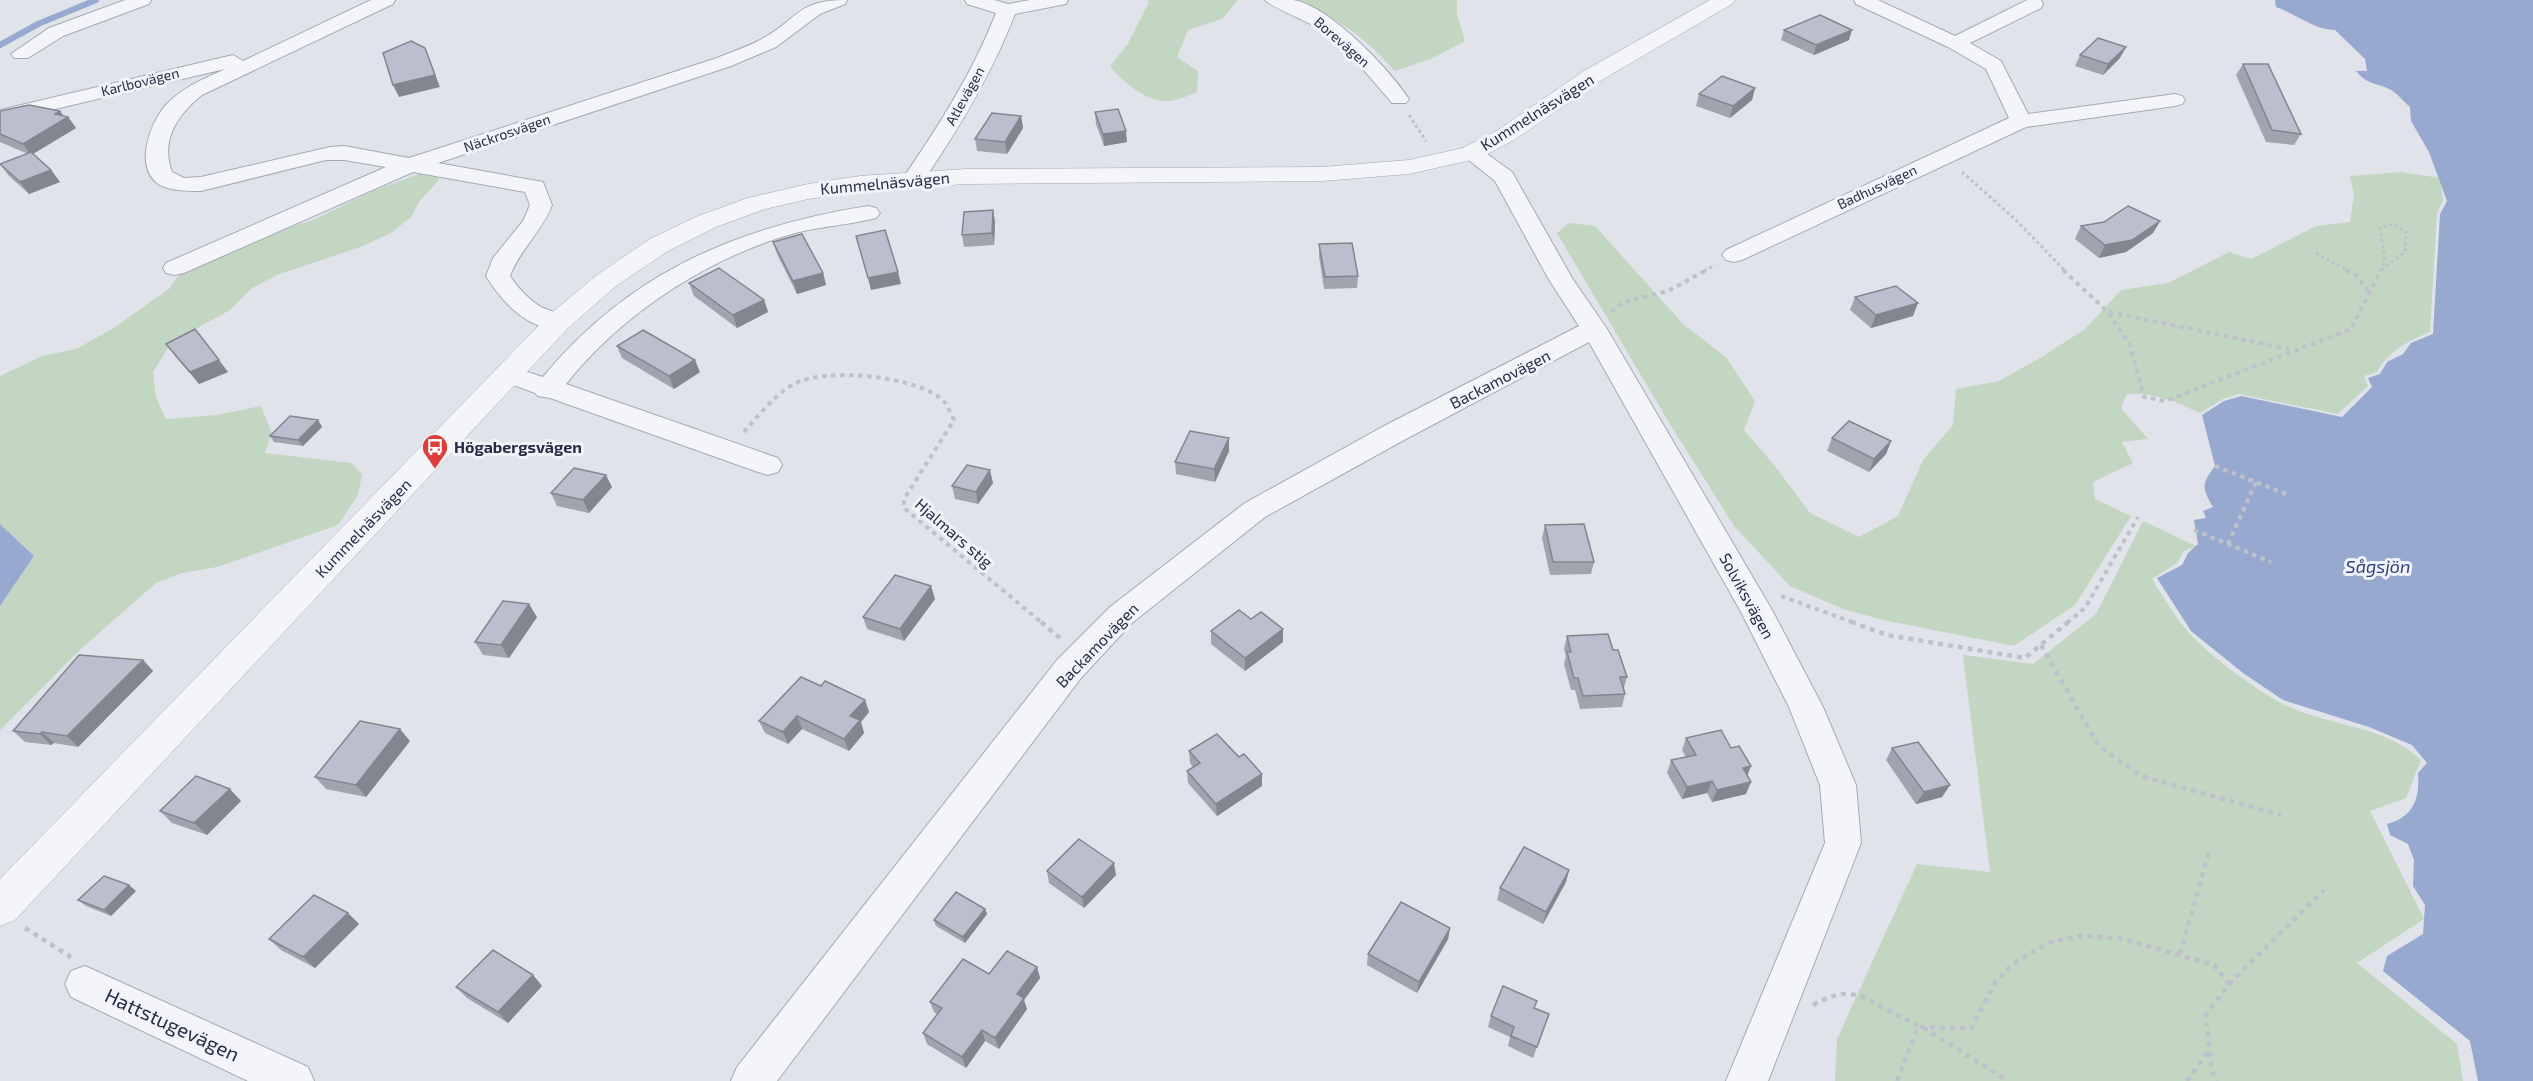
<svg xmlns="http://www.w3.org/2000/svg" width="2533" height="1081" viewBox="0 0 2533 1081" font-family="'Exo 2',sans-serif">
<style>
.green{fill:#c3d6c1}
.water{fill:#98a9cf}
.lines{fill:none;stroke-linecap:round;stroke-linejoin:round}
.stream{stroke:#98a9cf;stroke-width:6}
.minor-casing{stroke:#a5a9b6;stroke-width:2}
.tertiary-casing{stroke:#a5a9b6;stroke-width:1}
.path-far2{stroke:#bfc1ca;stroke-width:3;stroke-dasharray:3 3;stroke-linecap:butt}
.path-far1{stroke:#bfc1ca;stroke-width:4;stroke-dasharray:4.5 4.5;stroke-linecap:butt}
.path{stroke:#bfc1ca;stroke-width:4.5;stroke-dasharray:5 5;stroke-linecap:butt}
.minor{fill:#f4f5f9;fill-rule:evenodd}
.tertiary{fill:#f4f5f9;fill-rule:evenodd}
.wall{fill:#a1a3af}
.shaded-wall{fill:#83858f}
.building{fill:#bbbecc;stroke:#83858f;stroke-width:1.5}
.labels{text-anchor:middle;stroke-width:6;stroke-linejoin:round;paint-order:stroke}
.far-street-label{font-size:14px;fill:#272d45;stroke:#f1f3f8}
.street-label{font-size:16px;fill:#272d45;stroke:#f1f3f8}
.poi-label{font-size:16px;font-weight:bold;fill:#272d45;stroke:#f1f3f8;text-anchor:start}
.water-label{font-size:18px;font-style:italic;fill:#2d437d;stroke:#f1f3f8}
.near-street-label{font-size:20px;fill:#272d45;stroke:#f1f3f8}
</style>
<rect width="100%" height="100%" fill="#e1e3eb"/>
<g class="green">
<path d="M1147,0h91l-16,19 -34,11 -11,27 21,14 -1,21c-8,3 -18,8 -27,9 -23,2 -47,-19 -60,-35l17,-21 22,-43z"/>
<path d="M1290,0h167v14l8,27 -32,17 -38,13c-36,-39 -55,-52 -105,-71z"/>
<path d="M2401,172l39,6 3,22 -6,13 -7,119c-21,8 -42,20 -53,40l-13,4 4,10 -30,28 -99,-20 -16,5 -23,14c-24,-11 -46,-21 -73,-19l-6,14 27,31 -26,3 11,21 -40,19 2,17 36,17 -56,89 -61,41 -131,-26 -40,-11 -53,-23 -56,-60 -66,-105 -111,-188 12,-10 26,3 89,99 42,32 29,44 -11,29 31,36 35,47 49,24 39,-21 25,-56 30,-35 3,-36 43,-8 41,-23 45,-29 36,-39 47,-7 61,-31 22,7 65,-33 34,-4 4,-27 -4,-19z"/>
<polygon points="422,173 440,173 438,181 419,202 411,217 391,233 363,246 277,275 252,288 230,310 172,342 153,372 156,397 166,419 217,415 261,406 272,433 265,453 351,463 362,474 358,495 338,525 217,567 182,573 156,583 83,647 0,730 0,606 34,556 0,524 0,376 42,356 76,349 112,329 169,289 182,271 243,242 313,220 375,190"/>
<path d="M2143,521l53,25 -12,5 -7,12 -25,16c12,19 24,40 39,56 20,22 69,58 96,71 43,20 97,19 134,54l-15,38 -36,13 54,108 -67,44 100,81 6,37h-628l2,-42 80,-175 73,8 -27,-217 70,9 63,-50z"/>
</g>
<g class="water">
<path d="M2275,0h258v1081h-55l-8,-40 -87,-70 4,-15 36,-22 2,-29 -12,-19 1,-26 -6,-16 -18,-9 -3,-11c26,-7 33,-25 31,-51l9,-10 -15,-18 -43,-18 -86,-27 -40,-27 -52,-42 -34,-53 25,-13 6,-12 10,-9 -4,-24 12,-2 -3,-7 10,-4c-11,-19 -12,-23 2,-41l-13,-51 22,-14 17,-5 101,21 30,-30 -4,-9 12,-4 7,-12 16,-8 8,-11 22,-9 7,-120 7,-13 -18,-49 -18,-31 -1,-14c-6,-5 -12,-13 -19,-17 -14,-8 -23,-4 -35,-19h11l-2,-12 -30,-29c-20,0 -39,-16 -59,-23z"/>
<polygon points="0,524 34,556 0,606"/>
</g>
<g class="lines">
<polyline class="stream" points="0,45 38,24 96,0"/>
<g class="minor-casing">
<g id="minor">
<polygon points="125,0 151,0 149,4 63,36 28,58 14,58 11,54 49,28"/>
<path d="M371,0h24l-2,4 -191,91c-24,19 -42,45 -30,77l12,6 17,-1 129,-30 14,-1 65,12 308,-100c14,-6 30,-11 43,-18 40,-21 35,-40 87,-40l-2,4 -25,10 -44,33 -45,19 -293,97 105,19 9,23c-10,27 -32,44 -42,71 8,12 18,23 31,31 10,5 24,6 30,15l-4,5c-35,9 -65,-25 -81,-51l7,-18 30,-37 7,-16 -5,-13 -112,-20 -229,101 -9,2 -9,-2 -3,-5 3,-5 220,-96 -42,-7h-18l-125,31c-13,0 -29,0 -41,-6 -27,-16 -10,-63 6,-80 16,-18 38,-26 59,-36l-225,53v-12l233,-55 10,6z"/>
<path d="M965,0h29l14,4 22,-4h38l-2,4 -51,10c-23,60 -57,116 -93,169h-16l-3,-5c36,-52 70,-106 93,-165l-29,-9z"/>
<path d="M1265,0c9,0 19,0 28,0 37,6 96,69 116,99l-3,4h-14c-22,-26 -44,-53 -71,-73 -11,-8 -52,-24 -56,-30z"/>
<polygon points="1854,0 1878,0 1955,36 2027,0 2041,0 2043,4 2041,8 1970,43 2001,61 2028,114 2175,94 2182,96 2185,100 2182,104 2175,106 2026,127 1742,260 1734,262 1726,260 1722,255 1726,250 2009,118 1986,69 1948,47 1856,4"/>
<polygon points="1471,146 1479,148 1512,172 1572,278 1607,329 1772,610 1823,707 1856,785 1861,843 1768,1081 1726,1081 1825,843 1820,785 1789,707 1741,612 1589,342 1404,440 1265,517 1132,623 1081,678 777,1081 731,1081 737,1067 1057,660 1110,607 1245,503 1384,426 1579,326 1548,278 1495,181 1460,153 1463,148"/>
<path d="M868,206l8,2 4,5 -4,5c-26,7 -54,8 -81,15 -88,25 -172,80 -229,151l212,74 4,7 -4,7 -10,3 -10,-3 -208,-74 -12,-2 -3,-3 -35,-13 -4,-6 4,-6 9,-2 34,11c87,-105 194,-150 325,-171z"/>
<polygon points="85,966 308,1067 314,1081 248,1081 71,997 65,984 71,971"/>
</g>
</g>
<g class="tertiary-casing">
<polygon id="tertiary" points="1710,0 1735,0 1732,4 1600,81 1514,140 1480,158 1409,174 1322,181 966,184 860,191 808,199 765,209 716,227 668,251 616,286 568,328 15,920 0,926 0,879 548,316 597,275 650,239 698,216 748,198 808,184 860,176 966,169 1322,167 1409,160 1463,148 1498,130 1584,71"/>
</g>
<g class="path-far2">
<polyline points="1409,115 1426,141"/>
<polyline points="1962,172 2016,220 2065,271"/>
<polyline points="2316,253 2348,271"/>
<polyline points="1704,271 1715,265"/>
<polyline points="2380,271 2385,261 2380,228 2394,224 2406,232 2405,252 2381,270"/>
</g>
<g class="path-far1">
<polyline points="2063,270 2108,312 2130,345 2144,397 2165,401 2351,329 2381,270"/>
<polyline points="2346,270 2357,276 2370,294"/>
<polyline points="1611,312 1624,302 1668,291 1707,270"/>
<polyline points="2109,312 2298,351"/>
<path d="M744,432c15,-17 30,-37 50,-48 32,-17 116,-8 145,13 8,5 11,15 15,23l-50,79v9l138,115"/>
<polyline points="2215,466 2291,496"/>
<polyline points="2194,530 2271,562"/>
<polyline points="2228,544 2256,482"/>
<polyline points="1781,596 1855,623"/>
<polyline points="2067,623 2085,608 2138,517"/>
</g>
<g class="path">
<polyline points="1041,622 1060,638"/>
<polyline points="1851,622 1887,635 2025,658 2068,622"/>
<polyline points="2041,645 2098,745 2141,776 2281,815"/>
<polyline points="25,928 71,957"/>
<polyline points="2180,954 2209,852"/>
<polyline points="2229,984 2324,890"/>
<path d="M1813,1005c17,-9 31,-15 50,-8l67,35 78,49"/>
<polyline points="1897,1081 1918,1027 1972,1028 1995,982 2013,964 2048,943 2079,936 2119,938 2214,965 2229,984 2206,1015 2212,1072 2217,1081"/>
<polyline points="2187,1081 2209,1050"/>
</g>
<use href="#minor" class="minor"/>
<use href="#tertiary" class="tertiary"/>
</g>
<g class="wall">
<polygon points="1784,30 1849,40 1814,55 1781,40"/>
<polygon points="2080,55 2120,58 2103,75 2075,66"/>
<polygon points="2243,64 2301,134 2294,145 2266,142 2236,75"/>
<polygon points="1755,88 1752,100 1730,118 1696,106 1699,94"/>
<polygon points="0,111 68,117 76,128 33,154 51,170 60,182 29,194 9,176 0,164 28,154 0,142"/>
<polygon points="1095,112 1127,142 1104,146 1096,124"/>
<polygon points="1021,116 1023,128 1007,154 977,151 975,139"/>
<polygon points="993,210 995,222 994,245 964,247 962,235"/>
<polygon points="2160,221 2153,233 2126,252 2099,258 2075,239 2081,226"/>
<polygon points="773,242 823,273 826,285 797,294 777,254"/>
<polygon points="1319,244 1358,276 1357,288 1324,289 1319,256"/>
<polygon points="689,283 764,300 768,312 737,328 694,296"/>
<polygon points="1855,297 1913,316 1871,328 1850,310"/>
<polygon points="166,344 228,372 199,384 175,356"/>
<polygon points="617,346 700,372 674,389 622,358"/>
<polygon points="318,420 322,427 303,446 274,442 270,436"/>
<polygon points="1229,438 1229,451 1215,482 1176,474 1175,462"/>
<polygon points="1832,438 1891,441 1886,454 1869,472 1827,451"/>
<polygon points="993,483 978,504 955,499 952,486"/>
<polygon points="612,487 589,513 557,506 551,493"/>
<polygon points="1545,525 1594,562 1591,574 1550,575 1542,538"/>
<polygon points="935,599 904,641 867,629 863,617"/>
<polygon points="537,617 509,658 483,655 475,642"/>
<polygon points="1251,619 1283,642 1245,671 1211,644 1211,631"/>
<polygon points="1567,636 1613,650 1627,677 1624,688 1625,694 1622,707 1580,709 1575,690 1571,690 1564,664 1566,656 1564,649"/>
<polygon points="143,660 153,671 78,747 54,743 51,745 25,742 13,731"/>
<polygon points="821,686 865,700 869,712 861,722 864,733 849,751 802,729 788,744 765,733 759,721"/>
<polygon points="1686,738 1747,775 1746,794 1712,802 1707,793 1682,799 1667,773 1671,760 1686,757 1682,750"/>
<polygon points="410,741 366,797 326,789 315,777"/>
<polygon points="1892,748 1950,785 1942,797 1916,804 1886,760"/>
<polygon points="1189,751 1262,786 1217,816 1188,783 1187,771 1193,767 1190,763"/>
<polygon points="241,801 207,835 172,823 160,811"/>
<polygon points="1569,870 1566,882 1543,924 1497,900 1500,888"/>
<polygon points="1047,871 1116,875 1084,908 1049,883"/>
<polygon points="136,891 111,916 86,906 78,900"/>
<polygon points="985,909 987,914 965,943 936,926 934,920"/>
<polygon points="359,924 315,968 281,950 269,939"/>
<polygon points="1450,928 1448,939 1417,993 1367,965 1368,954"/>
<polygon points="1037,967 1040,978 1024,1000 1027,1009 999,1049 985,1041 966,1068 927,1044 923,1033 937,1014 934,1012 930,1002 989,974"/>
<polygon points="533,975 542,986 508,1023 467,998 456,987"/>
<polygon points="1535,1008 1549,1014 1533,1058 1508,1046 1510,1037 1488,1027 1491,1016"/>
</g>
<g class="shaded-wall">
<polygon points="1852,30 1849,40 1814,55 1816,45"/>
<polygon points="2126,47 2120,58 2103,75 2108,64"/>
<polygon points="425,48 440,87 399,97 393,85"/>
<polygon points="1755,88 1752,100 1730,118 1733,106"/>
<polygon points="60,111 66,119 68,117 76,128 31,155 23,144 55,114"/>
<polygon points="1021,116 1023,128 1007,154 1005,142"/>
<polygon points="1126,131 1127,142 1104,146 1103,134"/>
<polygon points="51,170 60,182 29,194 20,182"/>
<polygon points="993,210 995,222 994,245 992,233"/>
<polygon points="2160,221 2153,233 2126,252 2099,258 2105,245"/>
<polygon points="898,272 901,284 871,290 868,278"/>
<polygon points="823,273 826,285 797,294 793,281"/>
<polygon points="764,300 768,312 737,328 733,315"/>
<polygon points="1918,303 1913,316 1871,328 1876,315"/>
<polygon points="219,360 228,372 199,384 190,372"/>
<polygon points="695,360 700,372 674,389 669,376"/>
<polygon points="318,420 322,427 303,446 298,440"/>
<polygon points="1229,438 1229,451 1215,482 1214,469"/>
<polygon points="1891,441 1886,454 1869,472 1874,459"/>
<polygon points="990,470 993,483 978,504 976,492"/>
<polygon points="606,475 612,487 589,513 583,500"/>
<polygon points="931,586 935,599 904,641 900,629"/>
<polygon points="529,604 537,617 509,658 501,645"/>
<polygon points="1283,629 1283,642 1245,671 1245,658"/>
<polygon points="143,660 153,671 78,747 67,736"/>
<polygon points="865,700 869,712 861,722 864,733 849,751 844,739 850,716"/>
<polygon points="797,716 802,729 788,744 783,732"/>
<polygon points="400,729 410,741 366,797 356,785"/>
<polygon points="42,732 54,743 51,745 40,734"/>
<polygon points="1751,766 1746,779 1743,768"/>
<polygon points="1262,774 1262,786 1217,816 1216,804"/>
<polygon points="1712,781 1707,793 1682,799 1687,787"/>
<polygon points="1751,782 1746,794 1712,802 1717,790"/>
<polygon points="1950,785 1942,797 1916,804 1924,792"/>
<polygon points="230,789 241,801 207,835 194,823"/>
<polygon points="1114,863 1116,875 1084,908 1082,897"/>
<polygon points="1569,870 1566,882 1543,924 1546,912"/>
<polygon points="129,885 136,891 111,916 104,910"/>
<polygon points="985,909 987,914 965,943 963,937"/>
<polygon points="348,913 359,924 315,968 303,957"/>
<polygon points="1450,928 1448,939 1417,993 1419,982"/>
<polygon points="1037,967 1040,978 1024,1000 1027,1009 999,1049 995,1038 1017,994"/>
<polygon points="533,975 542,986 508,1023 498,1012"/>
<polygon points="982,1030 985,1041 966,1068 962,1057"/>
</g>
<g class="building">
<polygon points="1820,15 1852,30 1816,45 1784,30"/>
<polygon points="2098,38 2126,47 2108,64 2080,55"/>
<polygon points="411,41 425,48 435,75 393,85 383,53"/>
<polygon points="2243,64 2268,64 2301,134 2272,130"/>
<polygon points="1722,76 1755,88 1733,106 1699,94"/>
<polygon points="29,105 60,111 55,114 68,117 23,144 0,134 0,111"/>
<polygon points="1118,109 1126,131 1103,134 1095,112"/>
<polygon points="992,113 1021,116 1005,142 975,139"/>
<polygon points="31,152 51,170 20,182 0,164"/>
<polygon points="2128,206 2160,221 2132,240 2105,245 2081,226 2104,222"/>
<polygon points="993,210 992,233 962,235 964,212"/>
<polygon points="885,230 898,272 868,278 856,236"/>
<polygon points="802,234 823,273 793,281 773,242"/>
<polygon points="1352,243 1358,276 1325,277 1319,244"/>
<polygon points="719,268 764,300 733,315 689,283"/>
<polygon points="1896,286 1918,303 1876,315 1855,297"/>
<polygon points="195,329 219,360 190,372 166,344"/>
<polygon points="643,330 695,360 669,376 617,346"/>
<polygon points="290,416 318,420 298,440 270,436"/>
<polygon points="1849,421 1891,441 1874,459 1832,438"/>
<polygon points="1190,431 1229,438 1214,469 1175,462"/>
<polygon points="967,465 990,470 976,492 952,486"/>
<polygon points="574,468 606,475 583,500 551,493"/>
<polygon points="1584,524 1594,562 1553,562 1545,525"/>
<polygon points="895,575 931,586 900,629 863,617"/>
<polygon points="503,601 529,604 501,645 475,642"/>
<polygon points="1239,610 1251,619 1261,612 1283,629 1245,658 1211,631"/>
<polygon points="1608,634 1613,650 1618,650 1627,677 1620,677 1625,694 1583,696 1578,678 1574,678 1567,652 1571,652 1567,636"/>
<polygon points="79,655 143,660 67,736 42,732 40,734 13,731"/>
<polygon points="801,677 821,686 825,681 865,700 850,716 860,720 844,739 797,716 783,732 759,721"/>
<polygon points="360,721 400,729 356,785 315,777"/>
<polygon points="1721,730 1731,748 1739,746 1751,766 1743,768 1751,782 1717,790 1712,781 1687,787 1671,760 1696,755 1686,738"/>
<polygon points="1217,734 1239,757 1244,754 1262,774 1216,804 1187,771 1200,763 1189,751"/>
<polygon points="1918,742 1950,785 1924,792 1892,748"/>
<polygon points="196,776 230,789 194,823 160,811"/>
<polygon points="1079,839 1114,863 1082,897 1047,871"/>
<polygon points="1524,847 1569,870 1546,912 1500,888"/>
<polygon points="104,876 129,885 104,910 78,900"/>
<polygon points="956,892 985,909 963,937 934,920"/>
<polygon points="314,895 348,913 303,957 269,939"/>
<polygon points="1401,902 1450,928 1419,982 1368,954"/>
<polygon points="493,950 533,975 498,1012 456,987"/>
<polygon points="1007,951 1037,967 1017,994 1024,998 995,1038 982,1030 962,1057 923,1033 942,1008 930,1002 963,959 989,974"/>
<polygon points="1503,986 1537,1001 1534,1008 1549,1014 1537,1047 1511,1036 1514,1027 1491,1016"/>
</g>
<defs>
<g id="bus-pin" transform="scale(1.35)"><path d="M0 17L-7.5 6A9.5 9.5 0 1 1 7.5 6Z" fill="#dc3e3a" stroke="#f1f3f8"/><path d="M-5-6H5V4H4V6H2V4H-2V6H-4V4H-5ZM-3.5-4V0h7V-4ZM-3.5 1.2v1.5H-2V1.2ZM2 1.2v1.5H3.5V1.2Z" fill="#fff"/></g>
</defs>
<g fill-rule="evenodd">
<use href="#bus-pin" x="435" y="447"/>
</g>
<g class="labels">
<g class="far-street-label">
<text transform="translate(1342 42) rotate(41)" y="5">Borevägen</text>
<text transform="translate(140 82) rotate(-14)" y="5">Karlbovägen</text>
<text transform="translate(965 96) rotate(-61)" y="5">Atlevägen</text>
<text transform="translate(507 133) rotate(-19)" y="5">Näckrosvägen</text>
<text transform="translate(1877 187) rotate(-25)" y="5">Badhusvägen</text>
</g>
<g class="street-label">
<text transform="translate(1537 112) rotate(-32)" y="6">Kummelnäsvägen</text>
<text transform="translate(885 183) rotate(-5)" y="6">Kummelnäsvägen</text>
<text transform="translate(1500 379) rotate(-27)" y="6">Backamovägen</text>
<text transform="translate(363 528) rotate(-46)" y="6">Kummelnäsvägen</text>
<text transform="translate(954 533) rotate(41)" y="6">Hjalmars stig</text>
<text transform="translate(1747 596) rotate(61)" y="6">Solviksvägen</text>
<text transform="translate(1097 645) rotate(-46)" y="6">Backamovägen</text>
</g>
<g class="poi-label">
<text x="454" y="453">Högabergsvägen</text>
</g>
<g class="water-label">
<text x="2378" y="573">Sågsjön</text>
</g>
<g class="near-street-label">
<text transform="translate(172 1025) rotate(25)" y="7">Hattstugevägen</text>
</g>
</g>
</svg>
